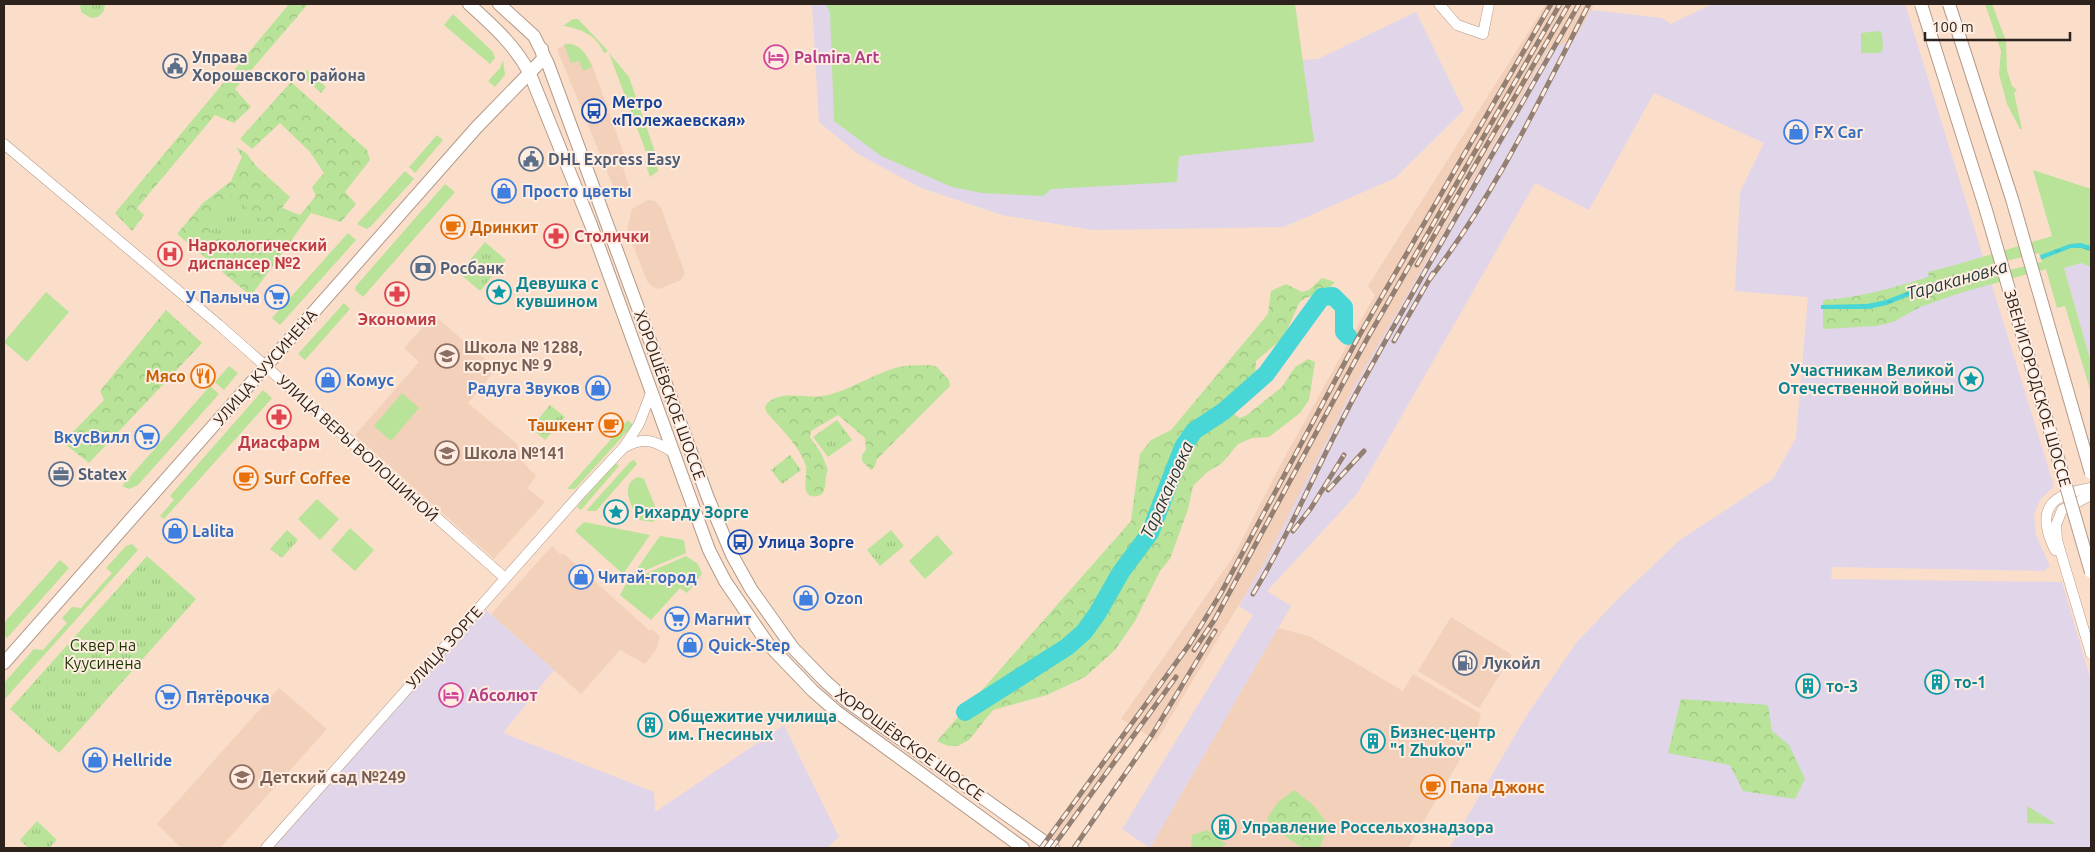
<svg xmlns="http://www.w3.org/2000/svg" width="2095" height="852" viewBox="0 0 2095 852" font-family="Ubuntu,sans-serif">
<style>
.built{fill:#f2d0b9}
.industrial{fill:#e1d5e9}
.grass{fill:#b8e398}
.forest{fill:url(#forest-crowns)}
.park{fill:url(#park-tufts)}
.water{fill:url(#water-ripples)}
.pier{fill:#fadeca}
.lines{fill:none;stroke-linecap:round;stroke-linejoin:round}
.river{stroke:#48d6d6;stroke-width:18}
.minor-casing{stroke:#b39987;stroke-width:11}
.major-casing{stroke:#b39987;stroke-width:14}
.minor{stroke:#fff;stroke-width:10}
.major{stroke:#fff;stroke-width:12}
.rail-casing{stroke:#938072;stroke-width:5}
.rail{stroke:#ffede2;stroke-width:3;stroke-dasharray:9;stroke-linecap:butt}
.major-bridge-casing{stroke:#b39987;stroke-width:14;stroke-linecap:butt}
.major-bridge{stroke:#fff;stroke-width:12}
.labels{text-anchor:middle;stroke-width:4;stroke-linejoin:round;paint-order:stroke}
.service-label{font-size:16px;font-weight:bold;fill:#4e5e75;stroke:#ffede2;text-anchor:start}
.hotel-label{font-size:16px;font-weight:bold;fill:#b23c85;stroke:#ffede2;text-anchor:start}
.transit-label{font-size:16px;font-weight:bold;fill:#164399;stroke:#ffede2;text-anchor:start}
.shop-label{font-size:16px;font-weight:bold;fill:#366cbe;stroke:#ffede2;text-anchor:start}
.food-label{font-size:16px;font-weight:bold;fill:#c56008;stroke:#ffede2;text-anchor:start}
.health-label{font-size:16px;font-weight:bold;fill:#be3a42;stroke:#ffede2;text-anchor:start}
.culture-label{font-size:16px;font-weight:bold;fill:#0d838f;stroke:#ffede2;text-anchor:start}
.education-label{font-size:16px;font-weight:bold;fill:#785e54;stroke:#ffede2;text-anchor:start}
.street-label{font-size:16px;fill:#2d231c;stroke:#ffede2}
.park-label{font-size:16px;fill:#1b3700;stroke:#ffede2}
.water-label{font-size:18px;font-style:italic;fill:#1f3737;stroke:#ffede2}
</style>
<defs>
<pattern id="forest-crowns" width="20" height="18" patternUnits="userSpaceOnUse" patternTransform="scale(1.25)"><rect width="20" height="18" fill="#b8e398"/><path d="M2 6a3 3 0 1 1 6 0M12 15a3 3 0 1 1 6 0" fill="none" stroke="#9ec282"/></pattern>
<pattern id="park-tufts" width="24" height="20" patternUnits="userSpaceOnUse" patternTransform="scale(1.25)"><rect width="24" height="20" fill="#b8e398"/><path d="M3 7l-1-3M5 7V3M7 7l1-3M15 17l-1-3M17 17v-4M19 17l1-3" fill="none" stroke="#9ec282"/></pattern>
<pattern id="water-ripples" width="26" height="14" patternUnits="userSpaceOnUse" patternTransform="scale(1.25)"><rect width="26" height="14" fill="#48d6d6"/><path d="M2 4q2-2 4 0t4 0M15 11q2-2 4 0t4 0" fill="none" stroke="#3fb7b7"/></pattern>
</defs>
<rect width="100%" height="100%" fill="#fadeca"/>
<g class="built">
<polygon points="1546,4 1595,4 1574,40 1549,49 1354,387 1265,562 1156,741 1141,731 1055,848 1038,848 1129,723 1121,719 1233,557 1282,462 1375,295 1368,286"/>
<polygon points="567,44 579,47 591,62 625,157 622,165 629,186 623,195 616,192 613,186 557,49"/>
<polygon points="648,200 655,201 661,208 685,273 681,280 659,289 653,287 647,281 627,230 632,209"/>
<polygon points="434,315 496,369 468,403 517,444 522,461 536,476 527,488 545,502 494,559 355,435 419,362 404,348"/>
<polygon points="552,546 561,555 563,553 649,630 653,630 660,637 656,650 645,664 620,650 581,694 491,614"/>
<polygon points="1451,617 1512,655 1479,708 1418,671"/>
<polygon points="1278,628 1309,636 1403,691 1413,674 1481,714 1476,732 1408,848 1150,848"/>
<polygon points="279,688 327,729 220,848 181,848 157,824"/>
</g>
<g class="industrial">
<polygon points="812,4 1295,4 1302,60 1318,59 1416,12 1464,110 1395,178 1284,227 1093,230 1002,215 921,188 858,154 819,122"/>
<polygon points="1712,4 1905,4 2054,486 2040,500 2034,515 2036,535 2050,566 2044,571 1832,567 1831,579 2062,582 2091,681 2091,848 1449,848 1527,715 1576,643 1621,596 1680,540 1773,479 1796,438 1808,297 1735,291 1740,192 1764,143 1654,93 1589,210 1535,183 1357,494 1267,591 1291,606 1150,848 1122,829 1253,615 1239,606 1265,562 1354,387 1549,49 1574,40 1591,10 1662,18 1671,24"/>
<polygon points="2081,263 2091,267 2091,363 2064,268"/>
<polygon points="485,609 554,670 503,733 654,792 655,812 784,725 839,837 827,848 273,848"/>
</g>
<g class="grass">
<polygon points="826,4 1295,4 1314,142 1179,156 1177,182 1051,189 1043,196 982,193 952,187 881,156 834,121 830,12"/>
<polygon points="1985,4 1992,4 2006,41 2007,70 2012,86 2017,90 2014,93 2022,129 2020,129 2007,104 1999,74 2001,51"/>
<polygon points="453,14 493,52 495,58 490,64 444,25"/>
<path d="M573,19h5l30,32 -4,2c-8,-18 -22,-24 -41,-27z"/>
<polygon points="1880,31 1882,34 1883,49 1880,53 1861,53 1861,33"/>
<path d="M564,44c15,-2 23,10 28,23l-9,4 -4,-10 -8,2z"/>
<polygon points="609,53 629,77 654,149 658,171 650,177 645,162 649,160"/>
<polygon points="503,60 505,75 495,87 488,81 500,68"/>
<polygon points="437,135 443,140 415,173 409,167"/>
<polygon points="2033,170 2091,189 2091,267 2081,263 2064,268 2091,363 2091,393 2065,306 2057,308 2046,269 1960,293 1952,266 2052,236"/>
<polygon points="405,171 414,179 372,225 367,229 357,224"/>
<polygon points="445,184 455,192 363,297 355,290 356,286"/>
<polygon points="348,233 356,240 280,325 272,318"/>
<polygon points="46,292 69,312 27,362 4,342"/>
<polygon points="344,303 350,309 305,360 298,354"/>
<polygon points="229,366 238,373 224,390 215,382"/>
<polygon points="210,386 219,394 138,485 129,489 122,486"/>
<polygon points="263,390 272,398 164,519 160,516 174,500 170,496"/>
<polygon points="402,393 419,408 391,441 374,426"/>
<polygon points="628,420 633,425 575,489 567,489"/>
<polygon points="634,460 637,464 596,511 586,511 630,462"/>
<polygon points="615,463 619,466 581,510 577,507"/>
<path d="M638,477l6,2 15,37 -6,6 -14,-2c-8,-14 -20,-35 -1,-43z"/>
<polygon points="317,499 339,519 320,540 298,519"/>
<polygon points="584,522 650,535 623,574 575,531"/>
<polygon points="350,528 374,550 355,571 331,550"/>
<polygon points="937,535 953,553 925,579 909,561"/>
<polygon points="660,536 684,540 686,553 632,576"/>
<polygon points="132,544 138,550 4,700 4,683 34,649 43,650 67,623 62,618 72,607 81,608 112,573 106,568 126,546"/>
<polygon points="686,556 698,564 702,574 687,593 680,588 651,620 620,595 627,582"/>
<polygon points="60,560 69,568 7,638 4,635 4,623"/>
<polygon points="2027,806 2053,822 2054,824 2027,823"/>
</g>
<g class="forest">
<polygon points="289,4 308,4 235,89 251,107 234,123 215,115 137,208 144,215 132,231 115,213"/>
<polygon points="291,82 367,150 370,160 345,192 356,204 341,222 311,213 251,296 177,234 203,203 231,181 242,157 236,147 246,153 257,167 290,197 282,208 300,215 316,196 312,187 324,173 310,152 280,123 252,149 240,139"/>
<path d="M1952,266l8,27 -40,14 -27,15 -17,4 -53,3v-29c37,-2 71,-13 106,-23l-1,-5z"/>
<polygon points="1322,278 1335,282 1326,292 1305,298 1299,303 1284,337 1256,361 1255,376 1230,394 1227,401 1234,414 1240,418 1247,415 1282,387 1295,367 1308,359 1315,362 1309,400 1300,413 1269,437 1252,438 1238,444 1222,463 1206,473 1193,486 1188,509 1170,559 1160,571 1135,621 1115,650 1085,677 1047,695 993,710 969,740 958,746 948,746 937,741 1131,521 1140,454 1151,440 1171,430 1268,314 1271,291 1286,284 1302,292 1309,290"/>
<polygon points="166,310 202,343 89,463 61,441 76,429 104,400 100,391"/>
<path d="M931,365l6,2 12,13 1,6 -73,73 -2,7 -4,4 -9,-9v-6l4,-5 -1,-12 -27,-23 -27,16 -1,6 11,16 7,17c-5,9 1,24 -11,26 -18,4 -9,-22 -11,-30 -6,-19 -26,-39 -39,-53l-2,-6c10,-19 41,-8 58,-11 28,-5 53,-25 81,-30 9,-1 18,-1 27,-1z"/>
<polygon points="1681,699 1768,705 1772,731 1789,745 1805,779 1795,799 1743,791 1730,765 1668,753"/>
<polygon points="1294,790 1313,805 1328,824 1320,848 1302,848 1270,826 1267,818 1278,802"/>
<polygon points="1207,830 1226,844 1220,848 1191,847 1192,835"/>
</g>
<g class="park">
<polygon points="80,4 105,4 104,11 98,17 91,18 81,12"/>
<polygon points="307,70 326,87 321,93 302,76"/>
<polygon points="232,195 267,225 241,256 205,226"/>
<polygon points="485,242 506,260 480,291 459,273"/>
<polygon points="550,405 565,417 545,440 531,428"/>
<polygon points="837,420 852,440 828,457 813,437"/>
<polygon points="790,455 801,470 782,484 771,470"/>
<polygon points="287,530 298,540 282,558 270,549"/>
<polygon points="891,530 904,546 880,566 867,550"/>
<polygon points="147,556 196,599 59,753 10,709"/>
<polygon points="37,821 57,840 49,848 28,848 20,840"/>
</g>
<polygon class="water" points="2081,243 2091,246 2091,251 2081,248 2071,248 2040,260 1923,290 1887,305 1868,309 1821,309 1821,305 1867,304 1886,300 1922,286 2038,256 2070,244"/>
<polygon class="pier" points="2039,253 2042,262 1992,274 1989,265"/>
<g class="lines">
<polyline class="river" points="965,712 1067,647 1084,632 1097,614 1121,572 1150,533 1183,447 1194,431 1224,411 1266,374 1322,297 1333,296 1344,307 1344,332 1348,336"/>
<g class="minor-casing">
<g id="minor">
<polyline points="1439,4 1457,25 1483,34 1489,4"/>
<polyline points="4,144 219,325 505,578"/>
<path d="M625,447c19,-11 30,-6 48,5"/>
<polyline points="2091,495 2062,510 2056,525 2057,540 2091,654"/>
<path d="M2055,550c-20,-40 -5,-56 36,-62"/>
<polyline points="266,848 582,492 624,447 639,424 651,393"/>
</g>
</g>
<g class="major-casing">
<g id="major">
<path d="M469,4c24,22 46,41 61,70l61,151 118,325 16,31 43,63 45,47 24,21 186,136"/>
<polyline points="499,4 534,36 548,64 708,498 732,555 751,589 793,648 824,680 847,701 1053,848"/>
<polyline points="4,663 476,128 543,59 542,49"/>
</g>
</g>
<use href="#minor" class="minor"/>
<use href="#major" class="major"/>
<g class="rail-casing">
<g id="rail">
<polyline points="1417,265 1569,4"/>
<path d="M1429,280c65,-83 112,-183 160,-276"/>
<polyline points="1394,341 1433,273"/>
<polyline points="1328,490 1364,451"/>
<polyline points="1293,531 1311,508 1344,455"/>
<path d="M1253,594c40,-66 68,-137 105,-204 72,-130 148,-258 221,-386"/>
<polyline points="1194,650 1215,619 1367,339 1560,4"/>
<polyline points="1041,848 1189,645 1221,593 1359,336 1551,4"/>
<polyline points="1052,848 1176,677"/>
<polyline points="1074,848 1152,735 1215,631"/>
</g>
</g>
<use href="#rail" class="rail"/>
<g class="major-bridge-casing">
<g id="major-bridge">
<polyline points="1921,4 1985,207 2091,572"/>
<polyline points="1949,4 2012,199 2091,473"/>
</g>
</g>
<use href="#major-bridge" class="major-bridge"/>
</g>
<defs>
<g id="hotel-ring" transform="scale(1.25)"><circle r="9.5" fill="#ffede2" stroke="#d1479c" stroke-width="1.5"/><path d="M-6-4.5h1.5V1H6V5H4.5V3h-9V5H-6ZM-4 0a1.8 1.8 0 1 1 3.6 0ZM.5 0V-2.5h3Q6-2.5 6 0Z" fill="#d1479c"/></g>
<g id="civic-ring" transform="scale(1.25)"><circle r="9.5" fill="#ffede2" stroke="#5c6f8a" stroke-width="1.5"/><path d="M-.6-6.5H3V-4.5H.6V-3L4-1V1h2V6H-6V1h2V-1L-.6-3ZM-1.2 2.5V6h2.4V2.5Z" fill="#5c6f8a"/></g>
<g id="bus-ring" transform="scale(1.25)"><circle r="9.5" fill="#ffede2" stroke="#1a4fb4" stroke-width="1.5"/><path d="M-5-6H5V4H4V6H2V4H-2V6H-4V4H-5ZM-3.5-4V0h7V-4ZM-3.5 1.2v1.5H-2V1.2ZM2 1.2v1.5H3.5V1.2Z" fill="#1a4fb4"/></g>
<g id="shop-ring" transform="scale(1.25)"><circle r="9.5" fill="#ffede2" stroke="#3f7fe0" stroke-width="1.5"/><path d="M-5-2.5h2.3a2.7 3.5 0 0 1 5.4 0H5L5.5 6h-11ZM-1.5-2.5h3a1.5 2.3 0 0 0-3 0Z" fill="#3f7fe0"/></g>
<g id="cafe-ring" transform="scale(1.25)"><circle r="9.5" fill="#ffede2" stroke="#e8710a" stroke-width="1.5"/><path d="M-5.5-4.5H6V0H3Q3 3.5 0 3.5H-2.5Q-5.5 3.5-5.5 0ZM3-3.2v2h1.7v-2ZM-6 4.5H4V6H-6Z" fill="#e8710a"/></g>
<g id="pharmacy-ring" transform="scale(1.25)"><circle r="9.5" fill="#ffede2" stroke="#e0444e" stroke-width="1.5"/><path d="M-2-6h4v4h4v4h-4v4h-4v-4h-4v-4h4Z" fill="#e0444e"/></g>
<g id="hospital-ring" transform="scale(1.25)"><circle r="9.5" fill="#ffede2" stroke="#e0444e" stroke-width="1.5"/><path d="M-5-5h3v3.5h4V-5h3V5h-3V1.5h-4V5h-3Z" fill="#e0444e"/></g>
<g id="bank-ring" transform="scale(1.25)"><circle r="9.5" fill="#ffede2" stroke="#5c6f8a" stroke-width="1.5"/><path d="M-6-4H6V4H-6ZM0-2.3a2.3 2.3 0 1 0 0 4.6a2.3 2.3 0 1 0 0-4.6Z" fill="#5c6f8a"/></g>
<g id="sight-ring" transform="scale(1.25)"><circle r="9.5" fill="#ffede2" stroke="#0f9aa8" stroke-width="1.5"/><path d="M0-6L1.8-2.2L6-1.7L2.9 1.2L3.7 5.4L0 3.3L-3.7 5.4L-2.9 1.2L-6-1.7L-1.8-2.2Z" fill="#0f9aa8"/></g>
<g id="supermarket-ring" transform="scale(1.25)"><circle r="9.5" fill="#ffede2" stroke="#3f7fe0" stroke-width="1.5"/><path d="M-6-5.5h2.5l.6 2H6L4.5 2H-2.5L-4.4-4H-6ZM-1.5 3.2a1.3 1.3 0 1 0 .1 0ZM3 3.2a1.3 1.3 0 1 0 .1 0Z" fill="#3f7fe0"/></g>
<g id="school-ring" transform="scale(1.25)"><circle r="9.5" fill="#ffede2" stroke="#8d6e63" stroke-width="1.5"/><path d="M0-5L7-2L0 1L-7-2ZM-4 1L0 2.5L4 1V4Q0 6-4 4Z" fill="#8d6e63"/></g>
<g id="restaurant-ring" transform="scale(1.25)"><circle r="9.5" fill="#ffede2" stroke="#e8710a" stroke-width="1.5"/><path d="M-5-6h1v4h1v-4h1v4h1v-4h1v5L-1.5 .5V6h-2V.5L-5-1ZM5-6V6H3V1.5H1.5Q1.5-4 5-6Z" fill="#e8710a"/></g>
<g id="office-ring" transform="scale(1.25)"><circle r="9.5" fill="#ffede2" stroke="#5c6f8a" stroke-width="1.5"/><path d="M-6-3h4V-5.5h4V-3h4V5H-6ZM-1-4.5V-3h2v-1.5ZM-6 0V1H6V0Z" fill="#5c6f8a"/></g>
<g id="fuel-ring" transform="scale(1.25)"><circle r="9.5" fill="#ffede2" stroke="#5c6f8a" stroke-width="1.5"/><path d="M-5.5-6h7V0h2V4h1.3V-2.5L3-4.5l.8-.8L6-3V5H2.5V1h-1V6h-7ZM-4.2-4.7v3.2H.2V-4.7Z" fill="#5c6f8a"/></g>
<g id="building-ring" transform="scale(1.25)"><circle r="9.5" fill="#ffede2" stroke="#0f9aa8" stroke-width="1.5"/><path d="M-4-6H4V6H1V3H-1V6H-4ZM-2.5-4.3h1.7v1.8h-1.7ZM.8-4.3h1.7v1.8H.8ZM-2.5-1h1.7V.8h-1.7ZM.8-1h1.7V.8H.8Z" fill="#0f9aa8"/></g>
</defs>
<g fill-rule="evenodd">
<use href="#hotel-ring" x="776" y="57"/>
<use href="#civic-ring" x="175" y="66"/>
<use href="#bus-ring" x="594" y="111"/>
<use href="#shop-ring" x="1796" y="132"/>
<use href="#civic-ring" x="531" y="159"/>
<use href="#shop-ring" x="504" y="191"/>
<use href="#cafe-ring" x="453" y="227"/>
<use href="#pharmacy-ring" x="556" y="236"/>
<use href="#hospital-ring" x="170" y="254"/>
<use href="#bank-ring" x="423" y="268"/>
<use href="#sight-ring" x="499" y="292"/>
<use href="#pharmacy-ring" x="397" y="294"/>
<use href="#supermarket-ring" x="277" y="297"/>
<use href="#school-ring" x="447" y="356"/>
<use href="#restaurant-ring" x="203" y="376"/>
<use href="#sight-ring" x="1971" y="379"/>
<use href="#shop-ring" x="328" y="380"/>
<use href="#shop-ring" x="598" y="388"/>
<use href="#pharmacy-ring" x="279" y="417"/>
<use href="#cafe-ring" x="611" y="425"/>
<use href="#supermarket-ring" x="147" y="437"/>
<use href="#school-ring" x="447" y="453"/>
<use href="#office-ring" x="61" y="474"/>
<use href="#cafe-ring" x="246" y="478"/>
<use href="#sight-ring" x="616" y="512"/>
<use href="#shop-ring" x="175" y="531"/>
<use href="#bus-ring" x="740" y="542"/>
<use href="#shop-ring" x="581" y="577"/>
<use href="#shop-ring" x="806" y="598"/>
<use href="#supermarket-ring" x="677" y="619"/>
<use href="#shop-ring" x="690" y="645"/>
<use href="#fuel-ring" x="1465" y="663"/>
<use href="#building-ring" x="1937" y="682"/>
<use href="#building-ring" x="1808" y="686"/>
<use href="#hotel-ring" x="451" y="695"/>
<use href="#supermarket-ring" x="168" y="697"/>
<use href="#building-ring" x="650" y="725"/>
<use href="#building-ring" x="1373" y="741"/>
<use href="#shop-ring" x="95" y="760"/>
<use href="#school-ring" x="242" y="777"/>
<use href="#cafe-ring" x="1433" y="787"/>
<use href="#building-ring" x="1224" y="827"/>
</g>
<g class="labels">
<g class="service-label">
<text x="192" y="63">Управа<tspan x="192" dy="18">Хорошевского района</tspan></text>
<text x="548" y="165">DHL Express Easy</text>
<text x="440" y="274">Росбанк</text>
<text x="78" y="480">Statex</text>
<text x="1482" y="669">Лукойл</text>
</g>
<g class="hotel-label">
<text x="794" y="63">Palmira Art</text>
<text x="468" y="701">Абсолют</text>
</g>
<g class="transit-label">
<text x="612" y="108">Метро<tspan x="612" dy="18">«Полежаевская»</tspan></text>
<text x="758" y="548">Улица Зорге</text>
</g>
<g class="shop-label">
<text x="1814" y="138">FX Car</text>
<text x="522" y="197">Просто цветы</text>
<text x="260" y="303" text-anchor="end">У Палыча</text>
<text x="346" y="386">Комус</text>
<text x="580" y="394" text-anchor="end">Радуга Звуков</text>
<text x="130" y="443" text-anchor="end">ВкусВилл</text>
<text x="192" y="537">Lalita</text>
<text x="598" y="583">Читай-город</text>
<text x="824" y="604">Ozon</text>
<text x="694" y="625">Магнит</text>
<text x="708" y="651">Quick-Step</text>
<text x="186" y="703">Пятёрочка</text>
<text x="112" y="766">Hellride</text>
</g>
<g class="food-label">
<text x="470" y="233">Дринкит</text>
<text x="186" y="382" text-anchor="end">Мясо</text>
<text x="594" y="431" text-anchor="end">Ташкент</text>
<text x="264" y="484">Surf Coffee</text>
<text x="1450" y="793">Папа Джонс</text>
</g>
<g class="health-label">
<text x="574" y="242">Столички</text>
<text x="188" y="251">Наркологический<tspan x="188" dy="18">диспансер №2</tspan></text>
<text x="397" y="325" text-anchor="middle">Экономия</text>
<text x="279" y="448" text-anchor="middle">Диасфарм</text>
</g>
<g class="culture-label">
<text x="516" y="289">Девушка с<tspan x="516" dy="18">кувшином</tspan></text>
<text x="1954" y="376" text-anchor="end">Участникам Великой<tspan x="1954" dy="18">Отечественной войны</tspan></text>
<text x="634" y="518">Рихарду Зорге</text>
<text x="1954" y="688">то-1</text>
<text x="1826" y="692">то-3</text>
<text x="668" y="722">Общежитие училища<tspan x="668" dy="18">им. Гнесиных</tspan></text>
<text x="1390" y="738">Бизнес-центр<tspan x="1390" dy="18">"1 Zhukov"</tspan></text>
<text x="1242" y="833">Управление Россельхознадзора</text>
</g>
<g class="education-label">
<text x="464" y="353">Школа № 1288,<tspan x="464" dy="18">корпус № 9</tspan></text>
<text x="464" y="459">Школа №141</text>
<text x="260" y="783">Детский сад №249</text>
</g>
<g class="street-label">
<text transform="translate(265 367) rotate(-49)" y="6">УЛИЦА КУУСИНЕНА</text>
<text transform="translate(2038 388) rotate(74)" y="6">ЗВЕНИГОРОДСКОЕ ШОССЕ</text>
<text transform="translate(670 395) rotate(70)" y="6">ХОРОШЁВСКОЕ ШОССЕ</text>
<text transform="translate(358 448) rotate(42)" y="6">УЛИЦА ВЕРЫ ВОЛОШИНОЙ</text>
<text transform="translate(444 647) rotate(-48)" y="6">УЛИЦА ЗОРГЕ</text>
<text transform="translate(910 744) rotate(36)" y="6">ХОРОШЁВСКОЕ ШОССЕ</text>
</g>
<g class="park-label">
<text x="103" y="651">Сквер на<tspan x="103" dy="18">Куусинена</tspan></text>
</g>
<g class="water-label">
<text transform="translate(1957 280) rotate(-16)" y="6">Таракановка</text>
<text transform="translate(1167 490) rotate(-66)" y="6">Таракановка</text>
</g>
</g>
<rect width="2095" height="852" fill="none" stroke="#2d231c" stroke-width="10"/>
<path d="M1925 32v8h145v-8" fill="none" stroke="#2d231c" stroke-width="2.5"/>
<text x="1932" y="32" font-size="15" fill="#2d231c" stroke="#ffede2" stroke-width="4" paint-order="stroke">100 m</text>
</svg>
